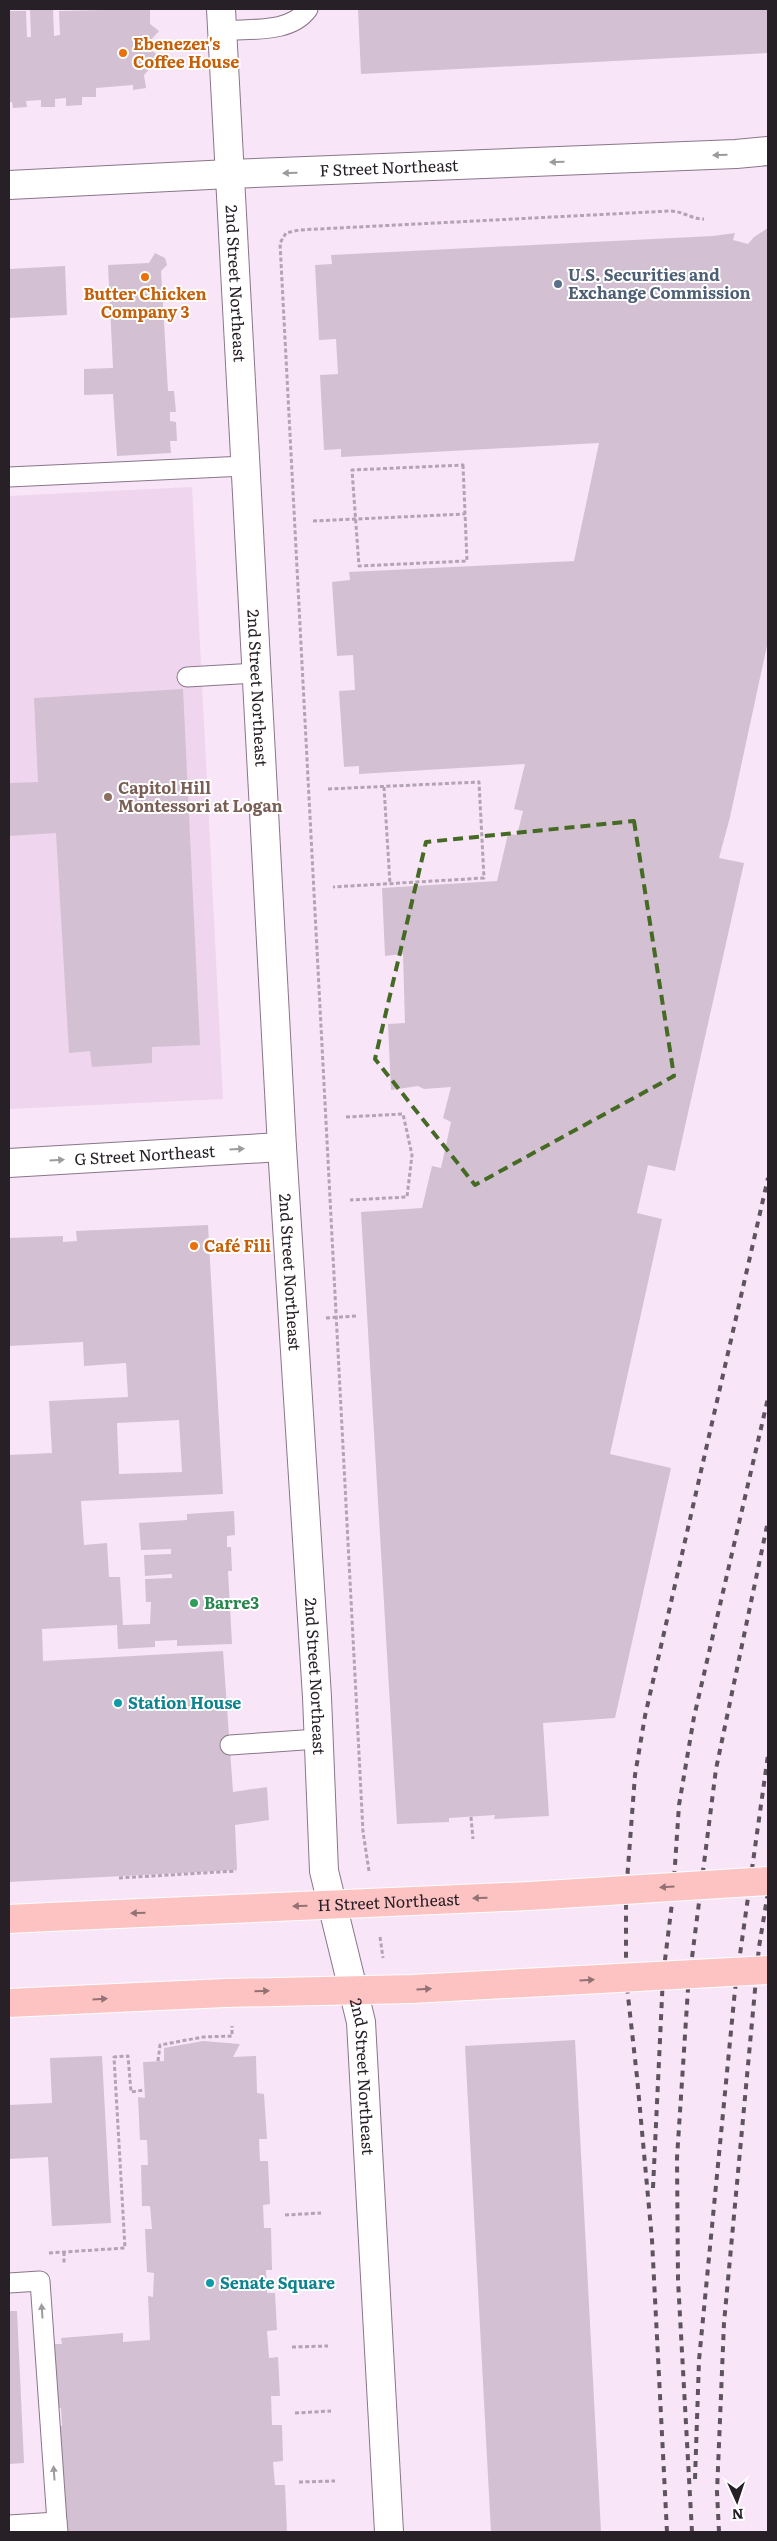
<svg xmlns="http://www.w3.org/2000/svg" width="777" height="2541" viewBox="0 0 777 2541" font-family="Literata,serif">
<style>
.built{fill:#efd5ed}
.building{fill:#d4c0d3;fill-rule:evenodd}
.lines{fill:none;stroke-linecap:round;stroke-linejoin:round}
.service-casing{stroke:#897687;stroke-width:21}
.minor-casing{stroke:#897687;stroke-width:30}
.tertiary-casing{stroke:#897687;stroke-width:30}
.primary-casing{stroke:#fff;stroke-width:30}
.path{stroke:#b3a4b3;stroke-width:3;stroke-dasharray:4 2.5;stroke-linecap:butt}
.service{stroke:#fff;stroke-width:19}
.minor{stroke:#fff;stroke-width:28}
.tertiary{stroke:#fff;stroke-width:28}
.primary{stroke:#fdc3c3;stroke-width:28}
.rail{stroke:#5e545e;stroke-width:4;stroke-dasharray:6 6;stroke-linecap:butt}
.primary-bridge-casing{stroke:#fff;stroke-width:30;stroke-linecap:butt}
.primary-bridge{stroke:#fdc3c3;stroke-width:28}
.oneway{fill:#9e9b9e}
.oneway2{fill:#927275}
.marked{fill:none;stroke:#446a23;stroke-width:4;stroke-dasharray:10 6;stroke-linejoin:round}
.food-dot{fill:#e8710a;stroke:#fff;stroke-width:2}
.service-dot{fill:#5c6f8a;stroke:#fff;stroke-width:2}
.education-dot{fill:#8d6e63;stroke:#fff;stroke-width:2}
.leisure-dot{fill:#2e9e5b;stroke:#fff;stroke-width:2}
.culture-dot{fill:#0f9aa8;stroke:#fff;stroke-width:2}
.labels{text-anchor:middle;stroke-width:4;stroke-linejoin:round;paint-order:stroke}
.food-label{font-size:16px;font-weight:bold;fill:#c56008;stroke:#fff;text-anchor:start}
.street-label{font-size:16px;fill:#272027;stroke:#fff}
.service-label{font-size:16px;font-weight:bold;fill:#4e5e75;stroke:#fff;text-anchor:start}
.education-label{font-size:16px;font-weight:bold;fill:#785e54;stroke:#fff;text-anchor:start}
.leisure-label{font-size:16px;font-weight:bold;fill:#27864d;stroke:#fff;text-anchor:start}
.culture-label{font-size:16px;font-weight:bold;fill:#0d838f;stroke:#fff;text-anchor:start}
</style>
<rect width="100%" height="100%" fill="#f9e5f8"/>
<polygon class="built" points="192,487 223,1099 9,1109 9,496"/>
<g class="building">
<polygon points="53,9 54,36 60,35 59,11 150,9 150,24 159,31 150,41 151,50 161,57 144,75 146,88 133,90 133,85 96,88 96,97 82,97 82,105 66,106 66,98 55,99 55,107 41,107 41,100 26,101 27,107 13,108 12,102 9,102 9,11 26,11 27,37 31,37 30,10"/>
<polygon points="358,9 768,9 768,53 361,74"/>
<polygon points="768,228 768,641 730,817 719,858 744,863 675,1171 648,1165 637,1213 662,1219 610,1454 671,1468 615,1718 543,1723 549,1816 494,1819 495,1815 449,1818 449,1822 397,1824 361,1212 422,1208 432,1166 441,1168 451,1122 443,1118 451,1087 424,1089 418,1086 391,1090 388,1024 405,1023 403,954 385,956 382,888 497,881 508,834 517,835 523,811 514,809 525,764 359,774 359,766 344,767 339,691 355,690 353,655 337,656 332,582 350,580 349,572 574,561 599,443 341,457 341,449 324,450 320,375 338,374 336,339 319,340 315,265 332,264 331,255 713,236 735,233 733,240 748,244 754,237"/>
<polygon points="155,253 165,258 167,265 161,271 168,391 174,391 176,412 170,412 170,421 176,422 177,441 170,441 171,453 117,456 113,394 84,395 84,369 113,368 108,265 149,263"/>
<polygon points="65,266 67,315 9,318 9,269"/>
<polygon points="183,689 200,1045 152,1047 152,1063 92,1067 90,1051 69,1053 56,833 9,836 9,783 38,782 34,698"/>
<path d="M208,1225l15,269 -142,7 3,44 23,-2 2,34h11l3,48 27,-1 1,-22h-5l-1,-23 27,-1v-4l-27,2 -1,-21 27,-1v-5l-30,1 -2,-27 48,-3v-6l47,-3 1,24 -8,1v11h4l1,24h-4l4,73 -55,2v-6l-22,1v6l-37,2 -1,-24 -75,4 1,32 180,-10 10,141 34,-5 2,33 -34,5 2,45 -228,12v-427l43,-2 -3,-52 79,-4 -2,-34 -42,3 -1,-24 -74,4v-108l54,-2v6l14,-1 -1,-10zM179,1420l3,52 -63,2 -2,-51z"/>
<polygon points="575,2040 601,2532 491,2532 465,2046"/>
<polygon points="203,2041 240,2044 233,2057 256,2056 257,2093 264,2094 267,2139 259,2139 260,2161 268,2161 270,2204 263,2205 264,2228 271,2228 272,2270 266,2270 267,2293 275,2293 277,2330 267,2331 269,2358 278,2357 280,2396 271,2396 272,2425 282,2425 283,2461 273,2462 275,2485 285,2485 287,2532 64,2532 62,2497 65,2496 64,2477 61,2477 58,2426 62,2426 61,2408 56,2408 54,2344 62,2344 61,2338 123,2333 123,2342 150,2340 148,2296 153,2297 154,2273 147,2272 145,2229 152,2229 150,2206 142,2206 141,2165 148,2165 147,2140 140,2140 138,2097 145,2098 143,2062 164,2061 164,2048"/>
<polygon points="102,2056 111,2223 52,2226 48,2157 9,2159 9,2105 52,2103 50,2058"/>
<polygon points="9,2311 17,2311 24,2463 9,2464"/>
</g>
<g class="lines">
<g class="service-casing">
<g id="service">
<path d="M222,31c28,-3 68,3 86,-22"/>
<polyline points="9,477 245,466"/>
<polyline points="187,677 257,673"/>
<polyline points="230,1745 318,1739"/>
<polyline points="9,2283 40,2281 57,2522"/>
<polyline points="9,2525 57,2522 58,2532"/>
</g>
</g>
<g class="minor-casing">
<g id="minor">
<path id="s1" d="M229,174l507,-20 32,-3"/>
<path id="s2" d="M9,1163l273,-16"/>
</g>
</g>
<g class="tertiary-casing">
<g id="tertiary">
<path id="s3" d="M221,9l61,1138 35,550 7,174 37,151 28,510"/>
<polyline points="9,185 229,174"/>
</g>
</g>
<g class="primary-casing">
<g id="primary">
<polyline points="9,1919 49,1917"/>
<polyline points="9,2003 51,2001"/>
</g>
</g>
<g class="path">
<polygon points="463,465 467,561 359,566 352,470"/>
<polyline points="313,521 465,514"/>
<polyline points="384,787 390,884"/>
<polyline points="328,789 479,782 484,878 333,887"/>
<polyline points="346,1117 403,1114 412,1155 407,1197 350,1200"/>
<polyline points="326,1318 356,1316"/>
<polyline points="471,1817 473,1839"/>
<path d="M369,1871l-6,-39 -7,-137 -76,-1452 6,-10 13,-3 371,-19c13,0 21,8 34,8"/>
<polyline points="119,1878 236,1871"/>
<polyline points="380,1937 383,1958"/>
<polyline points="158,2061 160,2045 203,2037 232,2036 232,2026"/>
<polyline points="285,2215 321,2213"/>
<polyline points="64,2252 64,2265"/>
<polyline points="49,2253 125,2248 114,2057 128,2056 131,2092 144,2090"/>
<polyline points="288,2281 324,2280"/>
<polyline points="292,2347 328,2346"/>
<polyline points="295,2413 331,2411"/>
<polyline points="299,2482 335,2481"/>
</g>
<use href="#service" class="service"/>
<use href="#minor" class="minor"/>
<use href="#tertiary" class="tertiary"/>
<use href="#primary" class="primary"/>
<g class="rail">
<polyline points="653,2188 663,1976 673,1895 679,1805 694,1717 768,1398"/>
<polyline points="695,2479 699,2360 735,1990 768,1755"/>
<polyline points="667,2532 652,2240 637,2077 626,1978 626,1894 635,1775 645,1716 768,1178"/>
<polyline points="692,2532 678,2280 677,2158 688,1989 716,1769 768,1521"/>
<polyline points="719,2532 717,2492 724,2323 759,1947 768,1892"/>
</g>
<g class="primary-bridge-casing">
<g id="primary-bridge">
<path id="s4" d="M49,1917l480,-21 239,-15"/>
<polyline points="51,2001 225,1993 412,1989 768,1970"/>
</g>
</g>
<use href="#primary-bridge" class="primary-bridge"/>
</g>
<defs><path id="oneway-solid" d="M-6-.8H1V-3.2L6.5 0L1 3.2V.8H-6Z" transform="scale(1.25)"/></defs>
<g class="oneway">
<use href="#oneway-solid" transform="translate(720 155) rotate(178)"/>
<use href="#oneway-solid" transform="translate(557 162) rotate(178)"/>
<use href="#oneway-solid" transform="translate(290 173) rotate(178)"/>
<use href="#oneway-solid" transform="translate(237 1149) rotate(-3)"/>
<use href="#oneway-solid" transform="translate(57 1160) rotate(-4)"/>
<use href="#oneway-solid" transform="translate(42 2311) rotate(-94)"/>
<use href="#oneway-solid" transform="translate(54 2473) rotate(-94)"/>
</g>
<g class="oneway2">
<use href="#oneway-solid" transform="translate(667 1887) rotate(176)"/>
<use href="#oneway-solid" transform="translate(480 1898) rotate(178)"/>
<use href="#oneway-solid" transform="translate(300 1906) rotate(178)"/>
<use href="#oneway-solid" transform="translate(138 1913) rotate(178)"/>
<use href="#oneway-solid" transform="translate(587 1980) rotate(-3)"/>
<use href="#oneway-solid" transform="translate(424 1989) rotate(-4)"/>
<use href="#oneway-solid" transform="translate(262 1991) rotate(-2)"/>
<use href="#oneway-solid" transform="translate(100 1999) rotate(-3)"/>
</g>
<path class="marked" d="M634,821l40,255 -199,109 -100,-126 51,-217z"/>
<g class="food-dot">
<circle cx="123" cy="53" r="5"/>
<circle cx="145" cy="277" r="5"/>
<circle cx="194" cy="1246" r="5"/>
</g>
<circle class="service-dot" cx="558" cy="284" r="5"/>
<circle class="education-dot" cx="108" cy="797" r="5"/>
<circle class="leisure-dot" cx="194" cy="1603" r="5"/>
<g class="culture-dot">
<circle cx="118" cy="1703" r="5"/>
<circle cx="210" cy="2283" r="5"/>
</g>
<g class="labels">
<g class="food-label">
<text x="133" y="50">Ebenezer's<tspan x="133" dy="18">Coffee House</tspan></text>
<text x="145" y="300" text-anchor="middle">Butter Chicken<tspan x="145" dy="18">Company 3</tspan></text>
<text x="204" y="1252">Café Fili</text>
</g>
<g class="street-label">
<text dy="6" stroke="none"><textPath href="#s1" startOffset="160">F Street Northeast</textPath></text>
<text dy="6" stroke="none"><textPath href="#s3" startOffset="275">2nd Street Northeast</textPath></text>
<text dy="6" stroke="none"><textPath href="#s3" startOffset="680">2nd Street Northeast</textPath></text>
<text dy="6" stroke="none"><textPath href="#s2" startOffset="136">G Street Northeast</textPath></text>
<text dy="6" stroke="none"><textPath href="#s3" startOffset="1265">2nd Street Northeast</textPath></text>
<text dy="6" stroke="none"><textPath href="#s3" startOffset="1670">2nd Street Northeast</textPath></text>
<text dy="6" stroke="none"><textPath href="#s4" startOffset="340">H Street Northeast</textPath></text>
<text dy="6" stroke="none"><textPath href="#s3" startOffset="2075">2nd Street Northeast</textPath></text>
</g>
<g class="service-label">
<text x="568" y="281">U.S. Securities and<tspan x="568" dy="18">Exchange Commission</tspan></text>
</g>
<g class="education-label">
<text x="118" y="794">Capitol Hill<tspan x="118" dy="18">Montessori at Logan</tspan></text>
</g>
<g class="leisure-label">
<text x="204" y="1609">Barre3</text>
</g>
<g class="culture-label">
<text x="128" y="1709">Station House</text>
<text x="220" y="2289">Senate Square</text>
</g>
</g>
<rect width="777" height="2541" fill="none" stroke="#272027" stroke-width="20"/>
<g transform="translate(737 2501) rotate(177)" stroke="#ffffff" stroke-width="4" paint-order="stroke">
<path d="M0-4L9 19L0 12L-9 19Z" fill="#272027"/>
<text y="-8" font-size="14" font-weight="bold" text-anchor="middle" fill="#272027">N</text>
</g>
</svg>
